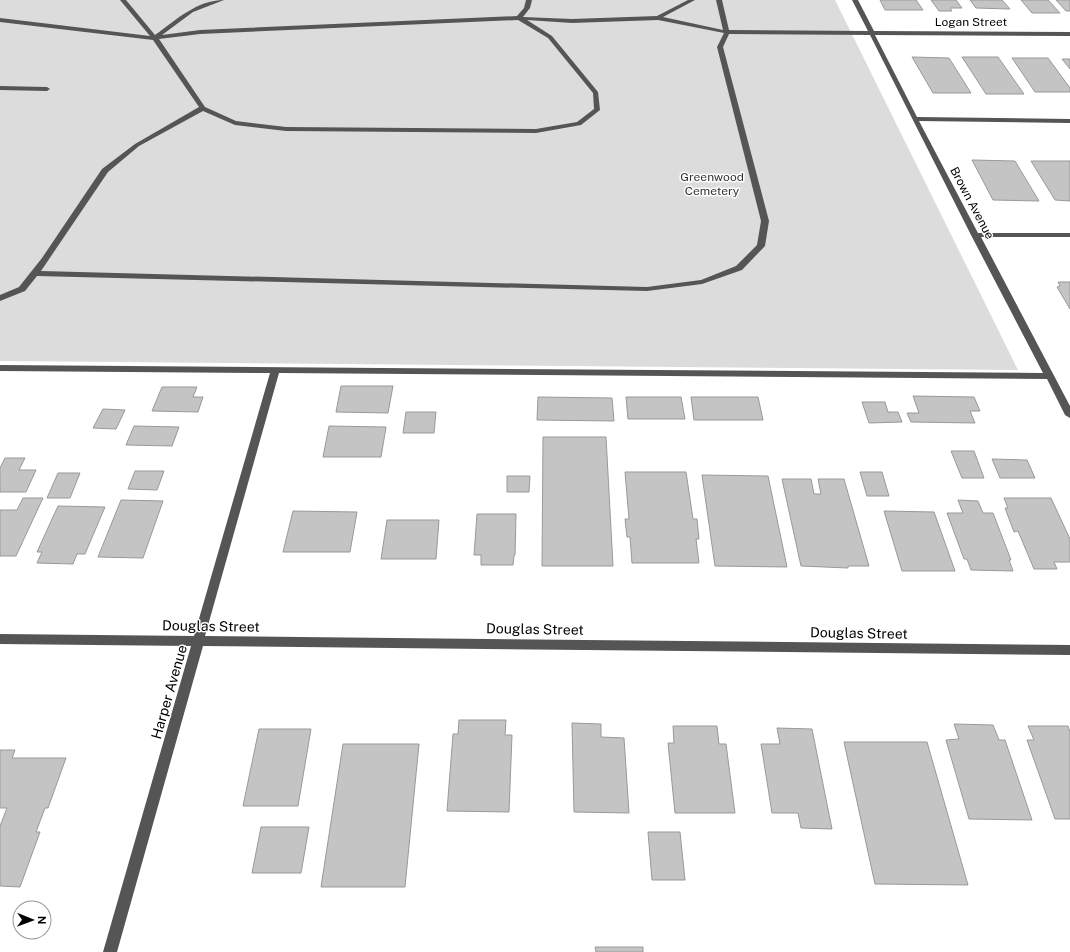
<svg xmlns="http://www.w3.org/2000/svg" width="1070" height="952" viewBox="0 0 1070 952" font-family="'Public Sans',sans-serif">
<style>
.green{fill:#dcdcdc}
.building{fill:#c4c4c4;stroke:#999}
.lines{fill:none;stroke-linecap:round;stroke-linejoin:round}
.minor{fill:#555;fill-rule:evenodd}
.labels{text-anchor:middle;stroke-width:3;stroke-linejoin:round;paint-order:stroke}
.far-street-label{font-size:12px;fill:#000;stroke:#fff}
.far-park-label{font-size:12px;fill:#333;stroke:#fff}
.street-label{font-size:14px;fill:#000;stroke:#fff}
</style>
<rect width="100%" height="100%" fill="#fff"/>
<polygon class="green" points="0,0 835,0 1018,370 0,361"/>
<g class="building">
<polygon points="880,0 916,0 923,10 885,10"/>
<polygon points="931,0 956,0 962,8 950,8 952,11 939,11"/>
<polygon points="970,0 1002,0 1010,9 976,8"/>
<polygon points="1021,0 1048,0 1060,13 1032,13"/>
<polygon points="1056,0 1070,0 1070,11 1066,11"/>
<polygon points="912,57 949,58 971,93 933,93"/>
<polygon points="962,57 998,57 1024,94 986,94"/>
<polygon points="1012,58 1048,58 1070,88 1070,92 1035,92"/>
<polygon points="1062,59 1070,59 1070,69"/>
<polygon points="972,160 1015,161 1039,201 993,200"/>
<polygon points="1031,161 1070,161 1070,201 1055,200"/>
<polygon points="1058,282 1070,282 1070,309 1057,287 1060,286"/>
<polygon points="341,386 393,386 388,413 336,412"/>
<polygon points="162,387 197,387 193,397 203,397 198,412 152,411"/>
<polygon points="913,396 974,397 980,411 970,411 975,423 911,422 907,413 919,413"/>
<polygon points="538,397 612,398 614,421 537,420"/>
<polygon points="626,397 681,397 685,419 628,419"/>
<polygon points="691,397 758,397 763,420 694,420"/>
<polygon points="862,402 885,402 888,412 898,412 902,422 869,423"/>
<polygon points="103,409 125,410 116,429 93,428"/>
<polygon points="406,412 436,412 434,433 403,433"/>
<polygon points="134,426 179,427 172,446 126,445"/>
<polygon points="329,426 386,427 381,457 323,457"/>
<polygon points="543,437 606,437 613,566 542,566"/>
<polygon points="951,451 974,451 984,478 962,478"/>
<polygon points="5,458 25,458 19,470 36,470 26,492 0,492 0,468"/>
<polygon points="992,459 1027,460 1035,478 1000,478"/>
<polygon points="135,471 164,471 157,490 128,489"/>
<polygon points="625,472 686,472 693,519 697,519 699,539 696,539 699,563 632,563 630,537 627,537 625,519 629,519"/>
<polygon points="860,472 882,472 889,496 867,496"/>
<polygon points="58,473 80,473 70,498 47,498"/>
<polygon points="702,475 768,476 787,567 715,566"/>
<polygon points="507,476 530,476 529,492 507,492"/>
<polygon points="782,479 811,479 814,494 821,494 818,479 844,479 869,566 848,566 848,568 801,566"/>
<polygon points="23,498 43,498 16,556 0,556 0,510 17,510"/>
<polygon points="1004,498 1051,498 1070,539 1070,562 1054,562 1057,569 1034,569 1018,531 1014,532 1005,508 1008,508"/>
<polygon points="121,500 163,501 143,558 98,557"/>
<polygon points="958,500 978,501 983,513 993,513 1011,560 1009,560 1013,571 971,570 967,559 964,559 947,513 963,513"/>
<polygon points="58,506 105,507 85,554 77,554 73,564 37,563 42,552 37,552"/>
<polygon points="293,511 357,512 350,552 283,552"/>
<polygon points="884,511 934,512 955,571 902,571"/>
<polygon points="477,514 516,514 515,555 514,555 513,565 481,565 481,555 474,555"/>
<polygon points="387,520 439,520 436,559 381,559"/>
<polygon points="459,720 506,720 505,735 512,735 509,812 447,811 453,734 458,734"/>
<polygon points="572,723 601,724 601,737 624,738 629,813 574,812"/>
<polygon points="954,724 993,725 999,740 1005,740 1032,820 969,819 946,740 959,739"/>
<polygon points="673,726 717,726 719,744 726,744 735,813 675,813 668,743 674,743"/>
<polygon points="1028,726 1068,726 1070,732 1070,819 1055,819 1027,740 1034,740"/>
<polygon points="777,728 812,729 832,829 801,828 798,813 772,813 761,744 780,744"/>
<polygon points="259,729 311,729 298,806 243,806"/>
<polygon points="844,742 927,742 968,885 875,884"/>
<polygon points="343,744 419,744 405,887 321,887"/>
<polygon points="0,750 15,750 12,758 66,758 48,808 45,808 36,832 40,832 20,887 0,886 0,826 7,808 0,808"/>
<polygon points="261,827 309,827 301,873 252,873"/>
<polygon points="648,832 680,832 685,880 652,880"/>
<polygon points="595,947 643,947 643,952 596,952"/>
</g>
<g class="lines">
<g class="minor">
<path d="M120,0h6l29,35c21,-15 42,-35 69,-35l-31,12 -31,23 38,-5 317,-14 7,-8 2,-8h6l-2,8 -7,9 49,2 85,-3 31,-16h7l-32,17 60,13 -7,-30h6l7,30 139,1 -16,-31h6l16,31 196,1v4l-195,-1 42,82 153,2v4l-151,-2 59,112h92v4h-89l89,169v12l-5,-3 -18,-36 -768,-6 -74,263 865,9v10l-867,-9 -86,306h-14l88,-306 -191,-2v-10l194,2 76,-263 -270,-2v-6l1043,8 -72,-138 -101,-200 -141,-1 -6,13 46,174 -4,25 -23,24 -40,14 -55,7 -610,-15 -12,15 -25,10v-6l19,-8 23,-29 60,-89 33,-25 64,-37 -46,-67 -153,-18v-4l150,18zM518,20l30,18 45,55 1,16 -17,13 -41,7 -250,-2 -50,-6 -31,-14 -46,-68 41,-5zM527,20l45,3 86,-3 66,13 -7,14 44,174 -4,24 -21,21 -35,14 -54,7 -606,-16 67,-99 31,-26 64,-35 32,14 51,6 250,2 45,-8 19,-15 -2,-18 -46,-56z"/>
<polygon points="0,86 47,87 50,89 47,91 0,90"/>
</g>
</g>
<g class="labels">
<g class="far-street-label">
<text x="971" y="26">Logan Street</text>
<text transform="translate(972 203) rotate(62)" y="4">Brown Avenue</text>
</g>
<g class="far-park-label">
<text x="712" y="181">Greenwood<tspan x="712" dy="14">Cemetery</tspan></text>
</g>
<g class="street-label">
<text transform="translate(211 626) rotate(1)" y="5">Douglas Street</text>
<text transform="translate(535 629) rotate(1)" y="5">Douglas Street</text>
<text transform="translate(859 633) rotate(1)" y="5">Douglas Street</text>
<text transform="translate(169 692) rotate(-74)" y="5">Harper Avenue</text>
</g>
</g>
<g transform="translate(32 920) rotate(91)"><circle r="19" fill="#ffffff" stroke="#999999"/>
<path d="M0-3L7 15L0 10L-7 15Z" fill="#000000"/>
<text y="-6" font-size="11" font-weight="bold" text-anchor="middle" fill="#000000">N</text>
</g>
</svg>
